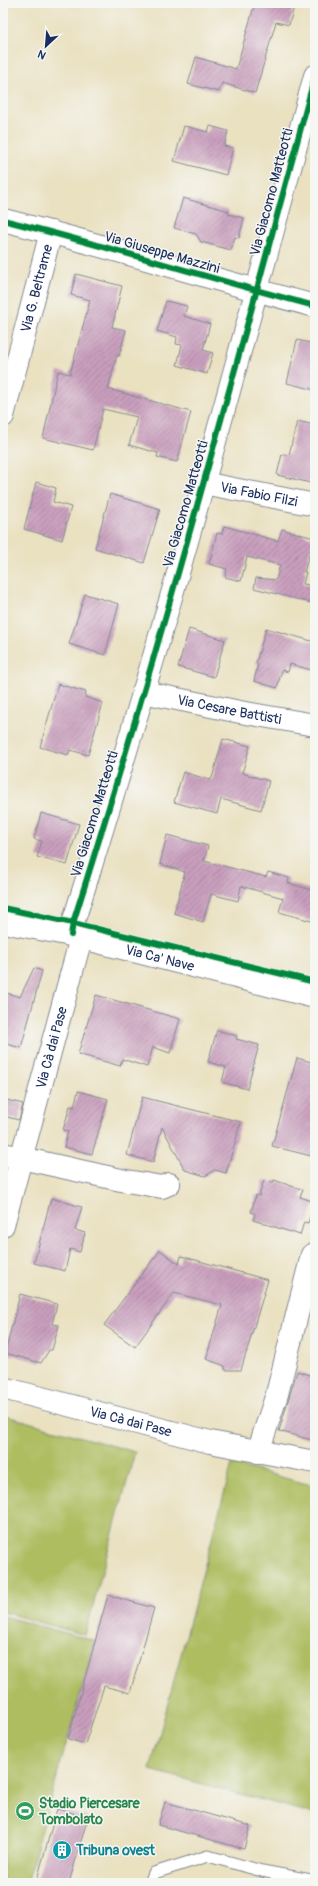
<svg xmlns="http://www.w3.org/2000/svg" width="318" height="1886" viewBox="0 0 318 1886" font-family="Pangolin,sans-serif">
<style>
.pitch{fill:#adbd60;stroke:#64765f}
.building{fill:url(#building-hatch)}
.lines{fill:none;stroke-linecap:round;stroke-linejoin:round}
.service-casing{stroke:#828890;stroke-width:13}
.minor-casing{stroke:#828890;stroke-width:24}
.service{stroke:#fff;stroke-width:11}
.minor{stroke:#fff;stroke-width:22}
.cycleway-casing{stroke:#f6f6f2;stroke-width:8}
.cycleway{stroke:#00873e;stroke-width:6}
.labels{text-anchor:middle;stroke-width:3;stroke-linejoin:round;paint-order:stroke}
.street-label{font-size:14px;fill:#1b2f5e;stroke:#f6f6f2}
.leisure-label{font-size:14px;font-weight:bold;fill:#27864d;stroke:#f6f6f2;text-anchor:start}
.culture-label{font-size:14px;font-weight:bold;fill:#0d838f;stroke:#f6f6f2;text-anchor:start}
</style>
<defs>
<pattern id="building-hatch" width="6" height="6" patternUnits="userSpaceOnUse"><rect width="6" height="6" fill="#c99fbd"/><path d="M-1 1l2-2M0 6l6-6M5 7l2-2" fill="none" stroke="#a2829d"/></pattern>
</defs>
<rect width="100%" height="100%" fill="#f6f6f2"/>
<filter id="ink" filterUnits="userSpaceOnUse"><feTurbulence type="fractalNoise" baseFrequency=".025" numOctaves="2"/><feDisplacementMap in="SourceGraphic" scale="8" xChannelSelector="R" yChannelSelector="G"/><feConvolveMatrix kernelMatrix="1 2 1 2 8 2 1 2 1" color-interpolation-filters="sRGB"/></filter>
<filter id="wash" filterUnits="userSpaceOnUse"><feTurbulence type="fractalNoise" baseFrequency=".012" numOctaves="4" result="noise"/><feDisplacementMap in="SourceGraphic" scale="16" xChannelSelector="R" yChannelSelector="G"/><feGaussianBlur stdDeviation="0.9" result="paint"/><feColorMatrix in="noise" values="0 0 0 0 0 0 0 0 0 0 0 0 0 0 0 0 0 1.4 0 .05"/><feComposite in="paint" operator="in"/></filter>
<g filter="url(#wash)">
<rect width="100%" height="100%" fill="#eae1c1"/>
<g class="pitch">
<polygon points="3,1415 135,1452 85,1635 3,1612"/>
<polygon points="232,1464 315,1486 315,1814 150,1770"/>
<polygon points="3,1616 95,1641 27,1883 3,1883"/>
</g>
<g id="blocks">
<g class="building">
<polygon points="255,3 295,3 289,25 276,22 255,93 222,83 219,92 188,84 196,57 236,69"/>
<polygon points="184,126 208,132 210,126 228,131 224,146 233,148 226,175 174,161"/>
<polygon points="183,198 229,211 228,214 244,218 239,238 235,237 231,250 201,242 196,234 174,228"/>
<polygon points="76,274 122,286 112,327 126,330 119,356 117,355 108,389 191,412 177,462 157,457 158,453 129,445 137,417 103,409 93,450 43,438 58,371 70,374 90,300 71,295"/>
<polygon points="166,301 187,306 184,316 210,324 203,350 213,353 207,374 177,365 182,345 176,344 177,337 157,331"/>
<polygon points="297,340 315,344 315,390 287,383"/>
<polygon points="297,421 315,425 315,484 277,475 282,454 289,455"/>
<polygon points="36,482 56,488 53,502 71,507 62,540 24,529"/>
<polygon points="110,494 160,509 144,563 95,548"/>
<polygon points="224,526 278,541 282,529 314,538 304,572 306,572 303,584 315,586 315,604 254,588 256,578 276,580 280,565 247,557 241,581 225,577 227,569 209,564 217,533 222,534"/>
<polygon points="85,594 119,604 105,655 69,644"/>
<polygon points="266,628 315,642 315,671 290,664 288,672 282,670 277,688 254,681 258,664 256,663"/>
<polygon points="189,629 225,640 214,677 178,667"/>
<polygon points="58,684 86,692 85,697 103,703 88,755 70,750 68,755 40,747"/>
<polygon points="223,739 250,746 242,773 269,781 261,810 221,799 217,814 174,802 183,772 210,780 212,778"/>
<polygon points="41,813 79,824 67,865 37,857 42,841 34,839"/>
<polygon points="167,835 208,846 204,861 266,877 268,872 289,878 288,883 315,891 315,922 279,912 283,898 241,886 238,901 211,894 203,922 174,913 185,872 160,864"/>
<polygon points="34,968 42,971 21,1048 3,1043 3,992 20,997"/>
<polygon points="96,995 180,1019 170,1053 153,1047 147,1067 122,1059 120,1066 78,1054"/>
<polygon points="217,1030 237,1036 236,1039 259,1045 247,1089 222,1082 226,1067 208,1062"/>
<polygon points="297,1058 315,1063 315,1157 272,1146"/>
<polygon points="78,1091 108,1099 92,1154 64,1147 68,1131 63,1130 70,1106 74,1107"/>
<polygon points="142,1097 241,1122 226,1173 215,1170 205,1176 185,1170 162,1127 153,1162 127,1155"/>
<polygon points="3,1099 23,1104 19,1120 3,1116"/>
<polygon points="264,1180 273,1183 274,1180 303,1190 300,1197 315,1202 308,1223 304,1222 300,1235 253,1220 255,1214 251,1212 256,1195 259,1196"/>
<polygon points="51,1198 82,1207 75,1230 85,1233 80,1252 70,1249 65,1271 34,1263"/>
<polygon points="160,1250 179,1264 181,1256 268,1280 241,1370 225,1370 225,1366 206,1359 222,1305 174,1293 135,1347 104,1325"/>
<polygon points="20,1294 57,1304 52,1324 59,1325 52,1350 49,1350 41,1363 5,1353"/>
<polygon points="297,1371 315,1377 315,1441 279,1431"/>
<polygon points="108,1595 154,1608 130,1693 104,1686 85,1744 68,1739"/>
<polygon points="165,1802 250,1826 244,1849 158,1825"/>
<polygon points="57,1809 88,1817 69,1883 36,1883"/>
</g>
</g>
</g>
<g filter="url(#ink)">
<use href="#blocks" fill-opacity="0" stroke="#828890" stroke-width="1"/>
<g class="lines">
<g class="service-casing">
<polyline id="service" points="150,1883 154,1873 208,1856 262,1871 311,1880 315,1883"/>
</g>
<g class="minor-casing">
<g id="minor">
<path d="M3,220c105,26 207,59 312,86"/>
<path id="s1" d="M3,416l48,-184"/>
<path id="s2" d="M203,483l112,22"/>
<path id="s3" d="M143,692l97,20 75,13"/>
<path id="s4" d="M3,922l68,13 244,62"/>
<path d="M71,935l2,-12c89,-280 165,-564 242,-847"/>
<polyline points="3,1154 121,1180 162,1187 169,1184"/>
<path id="s5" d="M3,1225l78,-287"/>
<path id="s6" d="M3,1388l207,54 105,20"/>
<polyline points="258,1452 277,1394 312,1255"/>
</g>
</g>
<use href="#service" class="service"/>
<use href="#minor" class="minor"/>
<g class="cycleway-casing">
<g id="cycleway">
<path d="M3,220c105,26 207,59 312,86"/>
<polyline points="3,908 73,923 315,982"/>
<path d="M71,935l2,-12c89,-280 165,-564 242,-847"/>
</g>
</g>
<use href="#cycleway" class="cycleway"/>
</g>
</g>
<defs>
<g id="stadium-disc" transform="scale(1)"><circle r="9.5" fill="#2e9e5b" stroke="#f6f6f2"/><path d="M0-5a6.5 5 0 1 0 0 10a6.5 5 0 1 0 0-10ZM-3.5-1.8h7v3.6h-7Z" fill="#fff"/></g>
<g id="building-disc" transform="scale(1)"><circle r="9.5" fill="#0f9aa8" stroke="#f6f6f2"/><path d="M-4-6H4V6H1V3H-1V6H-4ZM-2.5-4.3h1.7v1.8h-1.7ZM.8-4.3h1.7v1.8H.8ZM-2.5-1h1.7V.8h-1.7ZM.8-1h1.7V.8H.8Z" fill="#fff"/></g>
</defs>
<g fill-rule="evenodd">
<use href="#stadium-disc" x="25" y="1811"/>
<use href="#building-disc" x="62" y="1850"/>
</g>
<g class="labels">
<g class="street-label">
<text transform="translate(271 192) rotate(-75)" y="5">Via Giacomo Matteotti</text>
<text transform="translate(162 252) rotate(16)" y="5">Via Giuseppe Mazzini</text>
<text dy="5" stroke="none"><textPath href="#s1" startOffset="132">Via G. Beltrame</textPath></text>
<text dy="5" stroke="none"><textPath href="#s2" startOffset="57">Via Fabio Filzi</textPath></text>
<text transform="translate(185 504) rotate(-74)" y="5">Via Giacomo Matteotti</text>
<text dy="5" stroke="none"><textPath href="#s3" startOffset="88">Via Cesare Battisti</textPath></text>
<text transform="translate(94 814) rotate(-73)" y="5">Via Giacomo Matteotti</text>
<text dy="5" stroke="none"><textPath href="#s4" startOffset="161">Via Ca' Nave</textPath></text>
<text dy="5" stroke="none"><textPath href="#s5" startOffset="184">Via Cà dai Pase</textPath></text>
<text dy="5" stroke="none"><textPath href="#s6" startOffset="132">Via Cà dai Pase</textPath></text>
</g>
<g class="leisure-label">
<text x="39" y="1808">Stadio Piercesare<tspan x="39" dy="16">Tombolato</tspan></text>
</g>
<g class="culture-label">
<text x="76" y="1855">Tribuna ovest</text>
</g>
</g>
<rect width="318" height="1886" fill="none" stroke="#f6f6f2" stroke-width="16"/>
<g transform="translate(46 46) rotate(206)" stroke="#f6f6f2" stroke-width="3" paint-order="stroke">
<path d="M0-3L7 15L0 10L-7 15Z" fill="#1b2f5e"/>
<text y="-6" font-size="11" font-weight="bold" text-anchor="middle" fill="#1b2f5e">N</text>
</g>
</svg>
